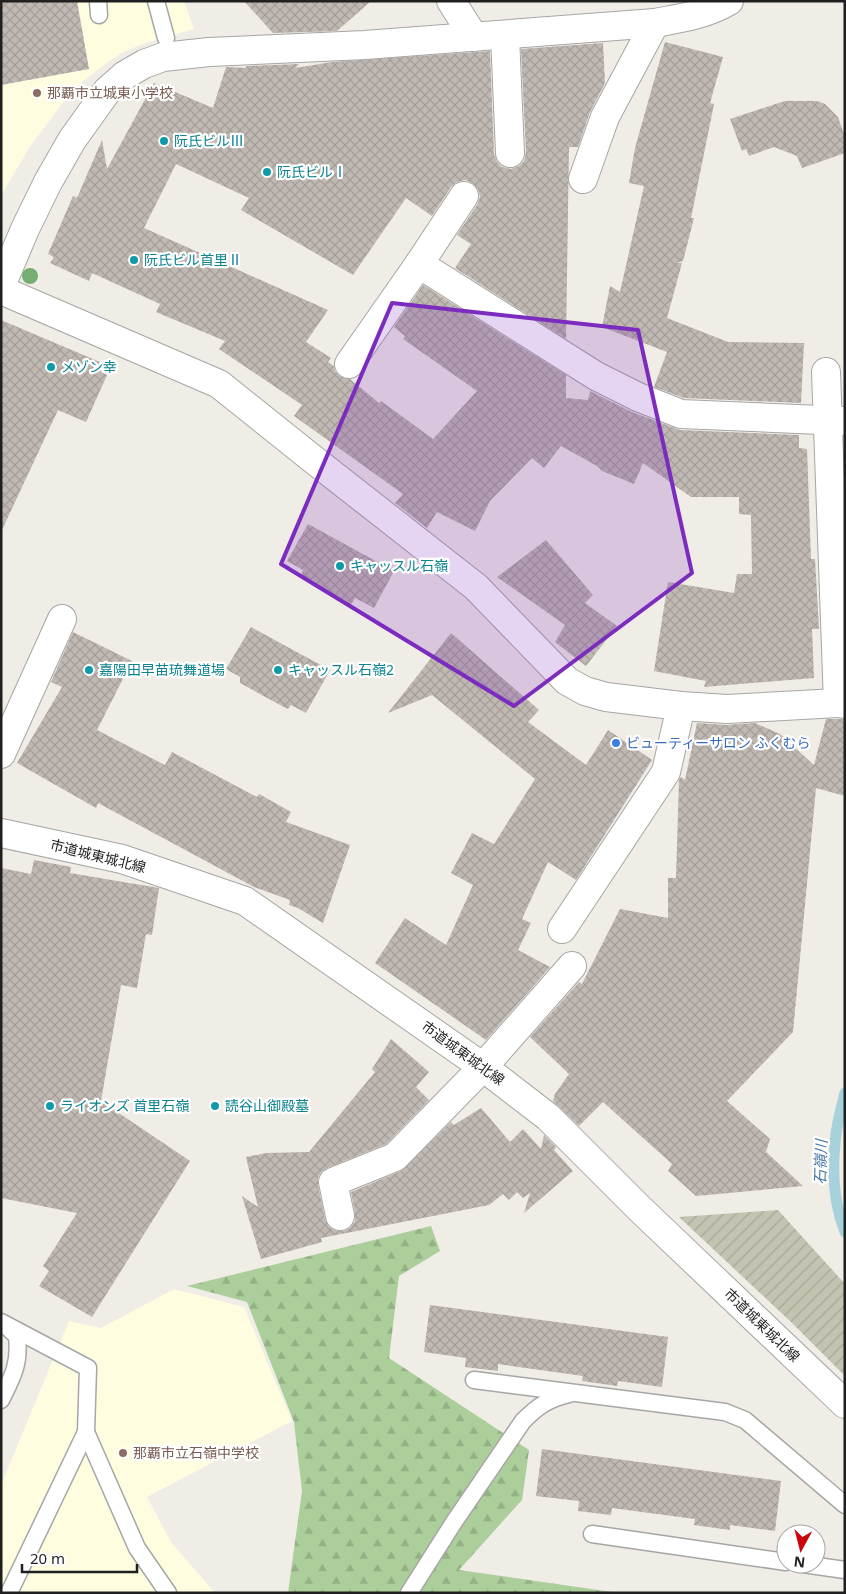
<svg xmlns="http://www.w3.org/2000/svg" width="846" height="1594" viewBox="0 0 846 1594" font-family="'Noto Sans','Noto Sans JP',sans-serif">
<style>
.education{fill:#fefde0}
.construction{fill:url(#construction-furrows)}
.forest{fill:url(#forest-firs)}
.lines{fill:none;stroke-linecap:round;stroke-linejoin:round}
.stream{stroke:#a7d2dc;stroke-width:11}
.building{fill:url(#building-cross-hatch)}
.service-casing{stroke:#a6a6a6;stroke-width:19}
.minor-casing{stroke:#a6a6a6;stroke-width:30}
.service{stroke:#fff;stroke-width:16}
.minor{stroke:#fff;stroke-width:28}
.tree{fill:#74ae72}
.marked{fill:#7b2cbf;fill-opacity:0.2;stroke:#7b2cbf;stroke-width:4;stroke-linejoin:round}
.education-dot{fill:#8d6e63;stroke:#fff;stroke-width:2}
.culture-dot{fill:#0f9aa8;stroke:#fff;stroke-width:2}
.shop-dot{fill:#3f7fe0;stroke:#fff;stroke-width:2}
.labels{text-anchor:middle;stroke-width:4.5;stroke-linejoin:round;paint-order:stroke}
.education-label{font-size:14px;fill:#785e54;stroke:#fff;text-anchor:start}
.culture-label{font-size:14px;fill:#0d838f;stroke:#fff;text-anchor:start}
.shop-label{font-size:14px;fill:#366cbe;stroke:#fff;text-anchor:start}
.street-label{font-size:14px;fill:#1f1f1f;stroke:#fff}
.water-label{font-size:15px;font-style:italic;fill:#4a7aa5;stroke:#fff}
</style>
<defs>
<pattern id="construction-furrows" width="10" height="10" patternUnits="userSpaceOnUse" patternTransform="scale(1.25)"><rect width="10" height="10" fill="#c4c3b1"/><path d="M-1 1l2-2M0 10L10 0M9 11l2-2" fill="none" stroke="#a8a798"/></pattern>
<pattern id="forest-firs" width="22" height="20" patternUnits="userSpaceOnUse" patternTransform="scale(1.25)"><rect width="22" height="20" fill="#acce9b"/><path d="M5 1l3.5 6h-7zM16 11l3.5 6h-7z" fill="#94b085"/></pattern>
<pattern id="building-cross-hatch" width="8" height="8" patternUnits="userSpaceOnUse" patternTransform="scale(1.25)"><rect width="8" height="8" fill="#c0b8b2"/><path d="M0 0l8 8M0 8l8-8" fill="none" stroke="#a59e99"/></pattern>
</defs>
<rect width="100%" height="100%" fill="#f0ece6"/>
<g class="education">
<polygon points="1,1 184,1 194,29 143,44 121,53 104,65 82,82 62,104 29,148 1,196"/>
<polygon points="174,1289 244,1307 292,1421 147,1497 171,1542 215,1593 1,1593 1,1485 69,1321 101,1328"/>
</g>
<polygon class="construction" points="778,1210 845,1284 845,1376 792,1323 679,1217"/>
<polygon class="forest" points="431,1226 440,1251 399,1276 389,1358 529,1450 522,1500 459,1570 619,1593 288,1593 302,1491 294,1422 247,1302 187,1286"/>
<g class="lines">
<path class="stream" d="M845,1093c-4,16 -9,33 -10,50 -3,30 -1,61 10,89"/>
</g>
<g class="building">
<polygon points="1,1 77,1 89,69 1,85"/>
<polygon points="244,1 371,1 337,31 273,33"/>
<polygon points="665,42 723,57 710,103 714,104 691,218 694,218 683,261 676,263 682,263 667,318 728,342 804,343 801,403 684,398 654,387 667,352 602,327 610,286 620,292 644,186 629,183 635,148"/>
<polygon points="603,43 605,83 590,112 578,147 569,147 566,339 455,268 471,244 457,235 477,205 480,197 478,189 472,183 465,180 457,182 451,187 432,216 406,198 353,275 241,210 249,198 176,164 144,228 328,310 306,342 331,358 328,362 334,366 335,371 340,376 350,379 379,403 381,401 433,439 477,391 403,339 405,336 394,327 423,285 566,375 566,398 588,400 590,391 632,412 680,430 799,435 799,448 807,449 811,559 815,559 819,629 812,629 814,678 704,687 706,681 654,671 668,582 734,593 737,574 752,574 751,515 739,514 739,497 691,497 643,463 634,484 602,471 597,466 561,446 544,468 532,458 490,501 475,531 437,512 427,528 395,503 403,494 294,416 302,405 219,349 225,341 156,312 160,304 92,273 89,281 50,263 54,257 48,254 73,196 77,198 102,140 107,169 154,83 213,108 226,67 245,68 247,66 299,64 295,68 332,62 490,51 494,154 497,162 502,167 511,169 519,166 524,161 526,152 521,49"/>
<polygon points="785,101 817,101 825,104 838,117 845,137 845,153 802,168 797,156 774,147 749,156 746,149 742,151 730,119"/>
<polygon points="1,320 100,362 101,372 107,375 86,422 58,410 1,532"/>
<polygon points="308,524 394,571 374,608 355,598 351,605 332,596 301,577 303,570 287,561"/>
<polygon points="546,540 593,595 585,603 617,626 586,666 555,642 565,625 497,577"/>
<polygon points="251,627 330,670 306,713 291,705 288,709 280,705 240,683 240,677 226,669"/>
<polygon points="73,632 132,661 97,730 165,765 172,752 257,797 259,794 291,812 286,822 350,845 323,923 298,908 289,905 290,900 254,887 98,803 96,808 17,763 62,687 51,682"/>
<polygon points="451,633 539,710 528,722 586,765 608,730 652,760 576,880 548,862 522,919 531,923 518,950 550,967 486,1040 375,963 405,918 446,945 473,885 451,873 472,833 494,844 535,779 432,695 388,713"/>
<polygon points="826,719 845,719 845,796 816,788 793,1032 727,1101 770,1139 766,1152 803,1186 696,1196 668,1171 672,1164 603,1102 579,1126 553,1101 555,1094 569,1074 530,1037 579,982 582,984 620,909 668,918 668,878 676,878 679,780 681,777 685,780 697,723 726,725 755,723 780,734 814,765"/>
<polygon points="34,860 71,867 70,873 159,888 152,935 146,934 137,988 121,985 101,1101 190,1161 92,1317 39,1286 49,1271 43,1266 77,1213 1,1198 1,868 31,874"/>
<polygon points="391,1039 429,1072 416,1087 429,1100 386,1144 327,1168 321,1172 318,1178 318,1185 325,1219 329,1227 336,1231 343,1231 350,1228 355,1221 355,1213 351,1192 401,1171 451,1122 454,1125 481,1108 510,1142 523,1129 541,1149 544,1135 556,1147 554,1150 573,1171 524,1213 530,1193 523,1198 517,1192 509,1200 503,1194 489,1205 321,1238 322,1242 261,1259 242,1196 258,1207 246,1157 267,1153 309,1152 375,1072 372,1069"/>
<polygon points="430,1305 668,1337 662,1387 618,1381 617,1386 582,1381 583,1376 498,1364 498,1371 465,1367 466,1358 424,1352"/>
<polygon points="542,1449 781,1481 775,1531 730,1525 730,1530 694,1525 695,1519 612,1508 611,1515 578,1511 579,1501 536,1496"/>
</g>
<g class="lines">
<g class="service-casing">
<g id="service">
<polyline points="98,1 99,15"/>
<polyline points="156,1 166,38"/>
<polyline points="1,1322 88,1368 86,1432 9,1593"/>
<polyline points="474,1380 725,1412 745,1420 845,1505"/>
<path d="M1,1400c12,-24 19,-36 16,-64l-11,-10"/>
<polyline points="86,1432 137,1548 168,1593"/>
<polyline points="592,1534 786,1562"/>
<polyline points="803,1564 845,1570"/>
<path d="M409,1593l45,-71 69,-101c15,-15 25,-22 46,-27"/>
</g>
</g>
<g class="minor-casing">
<g id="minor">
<polyline points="451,1 474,37"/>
<polyline points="505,36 510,153"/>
<polyline points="583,179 605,117 655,23"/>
<polyline points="419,264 464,196"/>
<path d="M1,286l24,-57 23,-47 24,-42 35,-49 18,-16 19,-11 19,-7 46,-5 156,-7 290,-22c26,-5 50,-8 74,-22"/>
<polyline points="1,290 219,384 314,460 476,587 567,681 585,691 606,697 681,706 727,709 838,703 845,704"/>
<polyline points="349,364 419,264 596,376 638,397 681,414 845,421"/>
<polyline points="826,372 838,703"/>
<polyline points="1,754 62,619"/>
<polyline points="1,833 122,859 245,901 483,1067 548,1117 640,1209 845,1404"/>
<polyline points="562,929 666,772 681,706"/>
<polyline points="340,1216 333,1182 395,1157 483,1067 572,966"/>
</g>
</g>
<use href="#service" class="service"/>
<use href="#minor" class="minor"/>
</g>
<circle class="tree" cx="30" cy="276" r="8"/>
<path class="marked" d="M392,303l246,27 54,243 -178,133 -233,-142z"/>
<g class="education-dot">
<circle cx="37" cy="93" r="5"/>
<circle cx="123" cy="1453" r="5"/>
</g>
<g class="culture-dot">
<circle cx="164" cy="141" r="5"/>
<circle cx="267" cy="172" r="5"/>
<circle cx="134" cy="260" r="5"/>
<circle cx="51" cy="367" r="5"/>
<circle cx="340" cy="566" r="5"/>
<circle cx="89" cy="670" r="5"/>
<circle cx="278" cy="670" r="5"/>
<circle cx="50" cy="1106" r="5"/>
<circle cx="215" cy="1106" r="5"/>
</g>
<circle class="shop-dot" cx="616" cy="743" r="5"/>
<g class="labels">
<g class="education-label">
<text x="47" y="98">那覇市立城東小学校</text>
<text x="133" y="1458">那覇市立石嶺中学校</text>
</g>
<g class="culture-label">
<text x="174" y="146">阮氏ビルⅢ</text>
<text x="277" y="177">阮氏ビルⅠ</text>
<text x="144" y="265">阮氏ビル首里Ⅱ</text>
<text x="61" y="372">メゾン幸</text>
<text x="350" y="571">キャッスル石嶺</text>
<text x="99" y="675">嘉陽田早苗琉舞道場</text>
<text x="288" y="675">キャッスル石嶺2</text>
<text x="60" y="1111">ライオンズ 首里石嶺</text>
<text x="225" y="1111">読谷山御殿墓</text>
</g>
<g class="shop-label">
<text x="626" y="748">ビューティーサロン ふくむら</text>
</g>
<g class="street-label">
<text transform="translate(98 856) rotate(14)" y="5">市道城東城北線</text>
<text transform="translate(463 1053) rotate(36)" y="5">市道城東城北線</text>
<text transform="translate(762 1325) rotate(44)" y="5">市道城東城北線</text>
</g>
<g class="water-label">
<text transform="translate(821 1162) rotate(-88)" y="5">石嶺川</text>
</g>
</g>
<rect width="846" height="1594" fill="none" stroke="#1f1f1f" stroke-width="5"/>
<g transform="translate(801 1549) rotate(187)"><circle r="24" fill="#ffffff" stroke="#a5a5a5"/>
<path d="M0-4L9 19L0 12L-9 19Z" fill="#ca040a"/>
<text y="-8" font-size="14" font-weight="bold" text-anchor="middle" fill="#1f1f1f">N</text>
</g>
<path d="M22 1564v8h115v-8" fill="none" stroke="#1f1f1f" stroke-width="2.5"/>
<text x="30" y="1564" font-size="15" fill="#1f1f1f" stroke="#ffffff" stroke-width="4" paint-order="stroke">20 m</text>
</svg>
